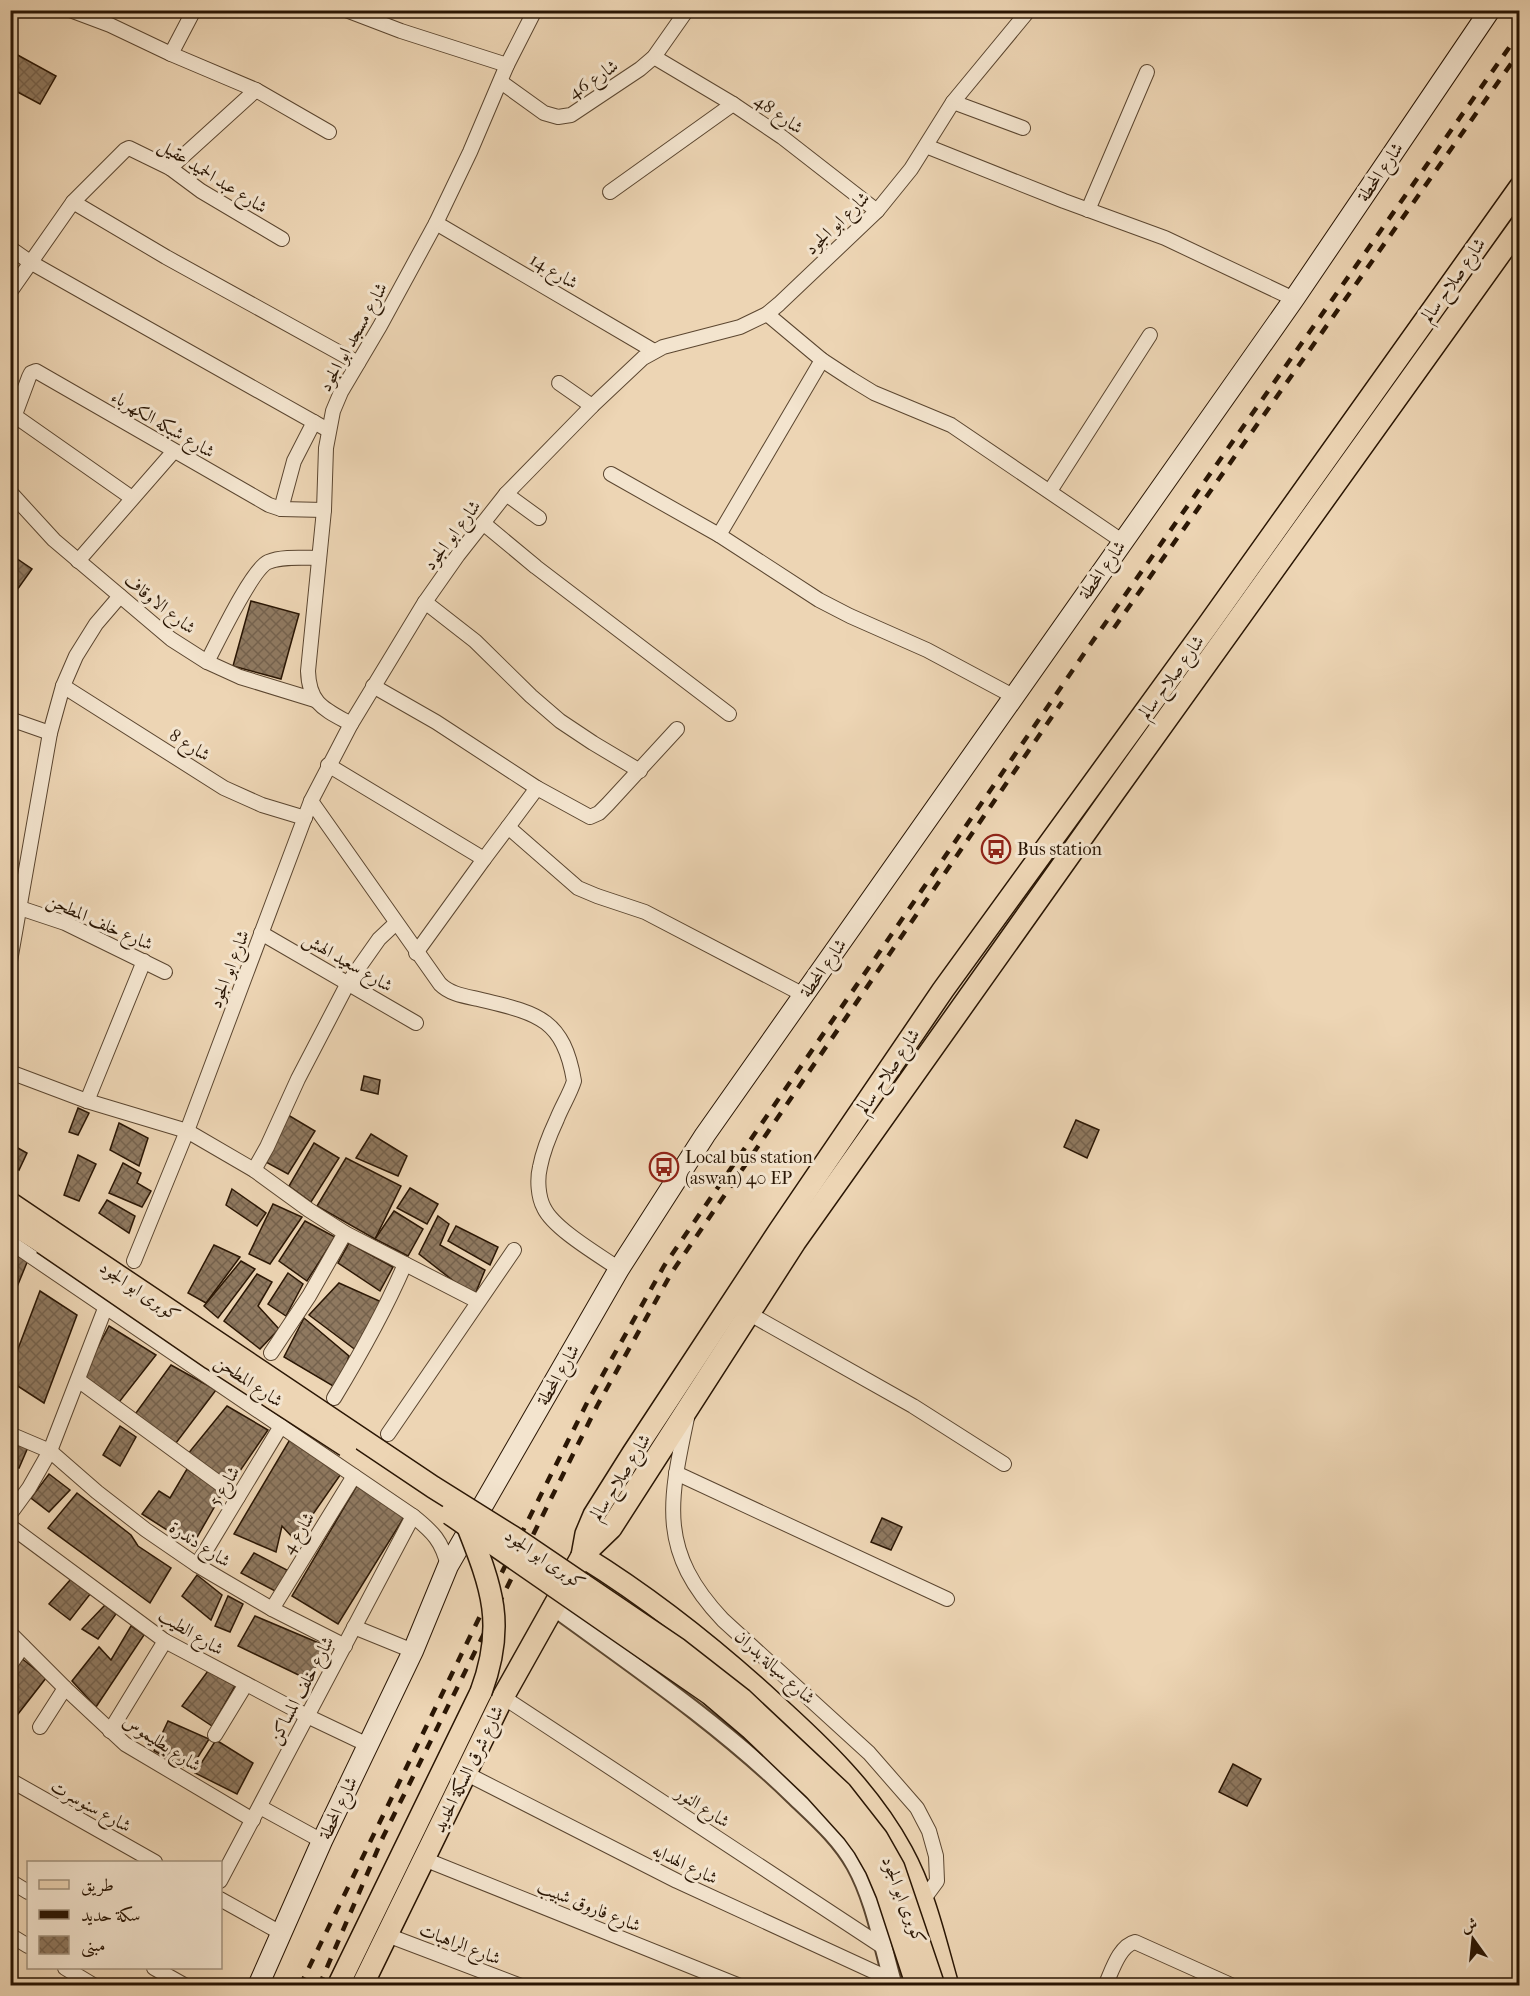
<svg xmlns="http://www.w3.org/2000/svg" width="1530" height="1996" viewBox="0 0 1530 1996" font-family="'IM FELL French Canon',Amiri,serif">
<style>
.building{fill:url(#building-cross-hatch);stroke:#2a1604;stroke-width:1.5}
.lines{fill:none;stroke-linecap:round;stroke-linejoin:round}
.minor-casing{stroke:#5b4630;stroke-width:16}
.tertiary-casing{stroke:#5b4630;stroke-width:20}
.secondary-casing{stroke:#2a1604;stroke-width:22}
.primary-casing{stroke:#2a1604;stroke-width:24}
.minor{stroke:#f3e4ce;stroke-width:14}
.tertiary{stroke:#f3e4ce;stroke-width:16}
.secondary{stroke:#f3e4ce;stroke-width:20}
.primary{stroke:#edd5b4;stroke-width:21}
.rail{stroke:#2a1604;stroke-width:4.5;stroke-dasharray:10 10;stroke-linecap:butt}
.primary-bridge-casing{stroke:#2a1604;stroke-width:24;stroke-linecap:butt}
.primary-bridge{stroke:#edd5b4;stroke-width:21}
.labels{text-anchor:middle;stroke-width:6;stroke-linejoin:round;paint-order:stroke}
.street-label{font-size:18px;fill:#2a1604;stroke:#f3e4ce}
.poi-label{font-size:18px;fill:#2a1604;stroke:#f3e4ce;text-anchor:start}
</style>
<defs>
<pattern id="building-cross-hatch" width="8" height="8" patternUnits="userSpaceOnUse" patternTransform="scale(1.5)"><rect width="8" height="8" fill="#8f7960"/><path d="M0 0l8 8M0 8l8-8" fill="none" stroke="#75624d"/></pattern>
</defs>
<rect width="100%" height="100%" fill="#edd5b4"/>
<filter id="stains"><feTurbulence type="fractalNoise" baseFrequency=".00333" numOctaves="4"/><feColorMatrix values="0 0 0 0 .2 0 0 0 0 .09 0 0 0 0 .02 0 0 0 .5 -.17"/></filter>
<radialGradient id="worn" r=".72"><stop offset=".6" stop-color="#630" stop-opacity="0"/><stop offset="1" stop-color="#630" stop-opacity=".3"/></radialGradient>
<g class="building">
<polygon points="14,53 56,76 40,104 10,88 10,60"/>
<polygon points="10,554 32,569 17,590 10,586"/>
<polygon points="251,601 299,614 281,679 233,666"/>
<polygon points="364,1076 380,1080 378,1094 361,1090"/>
<polygon points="78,1108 89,1113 78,1135 69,1132"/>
<polygon points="288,1115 315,1131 288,1174 264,1161"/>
<polygon points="1076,1120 1099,1130 1087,1158 1064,1147"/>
<polygon points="119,1123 148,1138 139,1166 110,1150"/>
<polygon points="371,1134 407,1156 398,1176 356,1158"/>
<polygon points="314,1143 339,1158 311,1202 289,1186"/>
<polygon points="16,1147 27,1153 19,1170 10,1163"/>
<polygon points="78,1155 96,1164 79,1201 64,1195"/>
<polygon points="346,1158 401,1186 375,1239 317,1206"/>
<polygon points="123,1163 141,1173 137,1183 151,1191 142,1207 109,1193"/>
<polygon points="410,1188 438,1204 427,1224 397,1208"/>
<polygon points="232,1189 266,1213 257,1226 226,1205"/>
<polygon points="107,1200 135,1216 129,1233 99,1213"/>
<polygon points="273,1204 302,1217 270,1264 249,1254"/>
<polygon points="394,1211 423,1229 408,1256 375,1239"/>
<polygon points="438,1216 449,1224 440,1245 485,1270 474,1297 419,1254"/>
<polygon points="305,1221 335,1237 307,1281 279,1261"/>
<polygon points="456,1226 498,1247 490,1265 448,1241"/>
<polygon points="349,1243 393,1267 380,1291 338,1263"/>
<polygon points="214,1245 240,1257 206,1303 188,1293"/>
<polygon points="10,1252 28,1260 10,1304"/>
<polygon points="241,1261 255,1269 218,1318 204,1306"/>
<polygon points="288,1273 303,1284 286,1316 268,1304"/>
<polygon points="257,1274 272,1282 258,1306 279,1329 260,1349 224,1321"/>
<polygon points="339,1283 384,1303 357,1351 309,1315"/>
<polygon points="40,1291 77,1315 44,1403 10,1381 10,1370"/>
<polygon points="304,1318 349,1356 338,1389 284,1357"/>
<polygon points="109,1326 156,1355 116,1406 80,1381"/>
<polygon points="171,1365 216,1390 173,1447 133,1417"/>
<polygon points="227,1406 268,1430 231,1484 187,1455"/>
<polygon points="120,1426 136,1437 120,1466 103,1455"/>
<polygon points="292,1436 343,1471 295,1540 282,1526 276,1552 234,1534"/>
<polygon points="10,1439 29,1445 19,1468 10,1465"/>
<polygon points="187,1469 223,1492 192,1546 142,1514 159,1491 170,1498"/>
<polygon points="49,1474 70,1490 49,1512 31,1498"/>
<polygon points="359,1482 406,1514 338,1624 292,1596"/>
<polygon points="77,1493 131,1535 138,1546 171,1568 150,1603 48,1528"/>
<polygon points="882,1518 902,1527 891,1550 871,1542"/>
<polygon points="254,1553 287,1570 277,1592 241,1573"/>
<polygon points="197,1575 222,1595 211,1620 182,1596"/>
<polygon points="71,1579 91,1593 70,1620 49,1604"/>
<polygon points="228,1596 243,1604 230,1632 215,1626"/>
<polygon points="105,1605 116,1614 98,1639 82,1629"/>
<polygon points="255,1616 326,1646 309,1680 238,1646"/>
<polygon points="131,1626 144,1635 96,1707 72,1681 99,1647 111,1660"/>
<polygon points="20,1657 46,1678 11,1723 10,1671"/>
<polygon points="208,1671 235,1686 212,1726 182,1706"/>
<polygon points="168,1721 209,1739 190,1770 154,1751"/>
<polygon points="216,1740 253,1763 237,1794 195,1773"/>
<polygon points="1233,1764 1261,1779 1247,1806 1219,1792"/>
</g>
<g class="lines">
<g class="minor-casing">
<g id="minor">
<polyline points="70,10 110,25 171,54 194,10"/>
<polyline points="346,10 401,31 507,65"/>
<polyline points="10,11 15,10"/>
<polyline points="654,57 733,104 782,137 877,211"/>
<polyline points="501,82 544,113 558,117 571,115 640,69 654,57 687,10"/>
<polyline points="256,90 329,132"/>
<polyline points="953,102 1023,128"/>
<polyline points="926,146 1064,201 1165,238 1294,299"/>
<polyline points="170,168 256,90 171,54"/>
<polyline points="610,192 733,104"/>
<polyline points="73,202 166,257 358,363"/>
<polyline points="1088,210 1147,72"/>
<polyline points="436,223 654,351"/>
<polyline points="10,248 30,262 106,305 328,430"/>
<polyline points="10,292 73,202 125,150 129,148 170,168 201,191 282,239"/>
<polyline points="767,314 822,360 851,379 874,393 951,425 1122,541"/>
<polyline points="559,383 592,406"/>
<polyline points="15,416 132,498"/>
<polyline points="10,428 29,377 31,373 36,371 269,505 281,509 324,510"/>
<polyline points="611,474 719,535 819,600 850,616 927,650 1013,696"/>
<polyline points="1050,491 1150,335"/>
<polyline points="10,492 54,540 171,639 207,662 240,677 315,700"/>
<polyline points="506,494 539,518"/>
<polyline points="281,509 294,461 314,422"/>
<polyline points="483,523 536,567 729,714"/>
<polyline points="719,535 822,360"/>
<polyline points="78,561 174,451"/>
<polyline points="425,602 475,641 531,696 560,721 593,743 640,771"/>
<path d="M207,662c10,-19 45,-93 61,-100 14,-6 35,-4 51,-4"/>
<polyline points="63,686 224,788 262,805 305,818"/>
<polyline points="373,686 436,722 537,788 590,817 599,813 608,804 677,729"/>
<polyline points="10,719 50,733"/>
<path d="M351,724c-27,-15 -42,-20 -43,-53l16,-161 2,-62 7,-37 8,-19 39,-66 56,-103 34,-71 37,-87 28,-55"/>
<polyline points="328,765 484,859 508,827 578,888 597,896 645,912 804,995"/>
<path d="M311,801l129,183c10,10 24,12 38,15 57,14 85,17 96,82 -4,13 -12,25 -17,38 -7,15 -14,32 -17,48 -3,12 -2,30 4,41 10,21 55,47 75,61"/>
<polyline points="508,827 537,788"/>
<polyline points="20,908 65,923 165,972"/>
<polyline points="261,933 416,1023"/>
<polyline points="416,953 484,859"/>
<polyline points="10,961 50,733 63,686 76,656 96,624 120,596"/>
<polyline points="10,1072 87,1101 187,1131 254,1170 309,1210 345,1233 477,1301"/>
<polyline points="87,1101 144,961"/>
<polyline points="254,1170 267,1147 298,1079 348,983 379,939 396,923"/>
<path d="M10,1242l403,274c20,16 29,25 35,50"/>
<polyline points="134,1261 187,1131 311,801 351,724 425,602 458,555 506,494 592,406 643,358 663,347 740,327 767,314 779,304 877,211 911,169 953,102 1029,10"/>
<polyline points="748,1313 913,1406 1004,1464"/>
<polyline points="271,1353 309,1296 345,1233"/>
<polyline points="78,1380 238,1497"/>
<path d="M334,1398c26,-43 51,-87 71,-134"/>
<path d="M687,1418c-18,85 -29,133 36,202l146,133 48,55 12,23 7,25 1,25 -14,19"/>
<polyline points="10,1434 50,1451 97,1492 146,1530 197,1565 272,1609 345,1646"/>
<polyline points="388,1434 514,1250"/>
<polyline points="676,1473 947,1599"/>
<polyline points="10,1514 29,1488 50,1451 106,1306"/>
<polyline points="10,1526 165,1641 307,1716 368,1745"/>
<polyline points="197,1565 281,1426"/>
<polyline points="272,1609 354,1476"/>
<polyline points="354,1627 413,1651"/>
<polyline points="10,1633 65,1688 125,1744 253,1820"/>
<polyline points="10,1665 23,1646"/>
<polyline points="503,1697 883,1947"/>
<polyline points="40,1727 65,1688"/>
<polyline points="110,1731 165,1641"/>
<polyline points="215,1735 246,1684"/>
<polyline points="465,1773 677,1881 892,1980"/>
<polyline points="10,1780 155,1862"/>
<polyline points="260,1807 322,1841"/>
<polyline points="424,1859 740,1986"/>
<polyline points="10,1881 28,1892"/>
<polyline points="220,1881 413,1516"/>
<polyline points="220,1899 281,1933"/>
<polyline points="10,1935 28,1946"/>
<polyline points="387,1935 521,1986"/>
<polyline points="65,1968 95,1986"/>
<polyline points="154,1968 186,1986"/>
<path d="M1105,1986c7,-15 14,-40 30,-44l98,44"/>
</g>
</g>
<g class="tertiary-casing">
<path id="tertiary" d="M552,1606c84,61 169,119 243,191 22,21 45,41 60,68 20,36 27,81 39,121"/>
</g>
<g class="secondary-casing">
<polyline id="secondary" points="258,1986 322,1841 413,1651 448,1566 619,1269 705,1135 1294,299 1490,10"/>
</g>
<g class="primary-casing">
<g id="primary">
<polyline points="10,1203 50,1230"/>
<polyline points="10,1222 43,1243"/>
<polyline points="582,1556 611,1528 795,1242 1113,794 1520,226"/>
<path d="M582,1556c68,42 131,92 190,146 50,45 98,91 130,150 23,42 33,89 46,134"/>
<polyline points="338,1986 481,1692"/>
<polyline points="362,1986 503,1697 582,1556 586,1534 594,1515 633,1453 779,1231 943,990 1208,625 1520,187"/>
</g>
</g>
<use href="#minor" class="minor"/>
<use href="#tertiary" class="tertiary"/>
<use href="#secondary" class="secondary"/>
<use href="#primary" class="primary"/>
<g class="rail">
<polyline points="1114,628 1520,51"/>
<polyline points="300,1986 482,1612 588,1401 664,1266 1090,645 1520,32"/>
<polyline points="319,1986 383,1837 597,1406 672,1272 1062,702"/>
</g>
<g class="primary-bridge-casing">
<g id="primary-bridge">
<polyline points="50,1230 433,1487 513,1537 678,1649 742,1699 841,1792 877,1838 894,1868 934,1986"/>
<polyline points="43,1243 212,1359 346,1446"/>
<polyline points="450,1514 710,1694 750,1728 815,1790 853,1832 864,1847 876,1868 887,1894 917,1986"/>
<path d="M467,1525c25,63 39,100 14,167"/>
</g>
</g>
<use href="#primary-bridge" class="primary-bridge"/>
</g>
<defs>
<g id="bus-ring" transform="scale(1.5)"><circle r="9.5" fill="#f3e4ce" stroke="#8f2418" stroke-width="1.5"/><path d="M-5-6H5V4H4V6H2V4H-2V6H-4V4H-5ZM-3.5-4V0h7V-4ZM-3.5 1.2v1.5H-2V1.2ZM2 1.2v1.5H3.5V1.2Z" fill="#8f2418"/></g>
</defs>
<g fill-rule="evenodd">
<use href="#bus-ring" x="996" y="849"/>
<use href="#bus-ring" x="664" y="1167"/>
</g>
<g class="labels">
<g class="street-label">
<text transform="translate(593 79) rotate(-34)" y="6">شارع 46</text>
<text transform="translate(779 114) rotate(35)" y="6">شارع 48</text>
<text transform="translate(1380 172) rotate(-56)" y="6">شارع المحطة</text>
<text transform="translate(213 176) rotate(32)" y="6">شارع عبد الحميد عقيل</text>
<text transform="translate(837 223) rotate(-44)" y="6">شارع ابو الجود</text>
<text transform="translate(554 271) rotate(31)" y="6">شارع 14</text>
<text transform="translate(1453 280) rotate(-55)" y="6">شارع صلاح سالم</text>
<text transform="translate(353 337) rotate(-61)" y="6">شارع مسجد ابو الجود</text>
<text transform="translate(163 424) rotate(30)" y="6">شارع شبكه الكهرباء</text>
<text transform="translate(452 535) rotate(-53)" y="6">شارع ابو الجود</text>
<text transform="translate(1102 570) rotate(-55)" y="6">شارع المحطة</text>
<text transform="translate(160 604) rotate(38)" y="6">شارع الاوقاف</text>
<text transform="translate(1171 677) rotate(-54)" y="6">شارع صلاح سالم</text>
<text transform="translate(190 745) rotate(32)" y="6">شارع 8</text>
<text transform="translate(100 922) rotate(24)" y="6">شارع خلف المطحن</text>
<text transform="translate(348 962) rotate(30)" y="6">شارع سعيد الهش</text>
<text transform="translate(823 968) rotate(-55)" y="6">شارع المحطة</text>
<text transform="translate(229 969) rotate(-69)" y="6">شارع ابو الجود</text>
<text transform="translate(888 1071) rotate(-56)" y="6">شارع صلاح سالم</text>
<text transform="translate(140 1291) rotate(34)" y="6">كوبرى ابو الجود</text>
<text transform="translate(558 1375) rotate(-60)" y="6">شارع المحطة</text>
<text transform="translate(249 1381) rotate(34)" y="6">شارع المطحن</text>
<text transform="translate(620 1477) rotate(-58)" y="6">شارع صلاح سالم</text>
<text transform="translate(224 1486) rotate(-59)" y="6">شارع 5</text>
<text transform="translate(298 1533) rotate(-58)" y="6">شارع 4</text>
<text transform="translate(200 1544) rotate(33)" y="6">شارع دندرة</text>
<text transform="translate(545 1559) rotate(34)" y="6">كوبرى ابو الجود</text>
<text transform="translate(191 1632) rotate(31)" y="6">شارع الطيب</text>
<text transform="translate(775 1667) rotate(42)" y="6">شارع سيالة بدران</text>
<text transform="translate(301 1690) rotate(-62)" y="6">شارع خلف المساكن</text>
<text transform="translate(162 1743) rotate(33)" y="6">شارع بطليموس</text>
<text transform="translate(468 1769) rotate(-64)" y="6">شارع شرق السكة الحديد</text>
<text transform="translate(91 1806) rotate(29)" y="6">شارع سنوسرت</text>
<text transform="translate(703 1807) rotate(33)" y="6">شارع النور</text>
<text transform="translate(338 1808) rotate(-65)" y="6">شارع المحطة</text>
<text transform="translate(685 1864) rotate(26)" y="6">شارع الهدايه</text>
<text transform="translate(904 1900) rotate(69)" y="6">كوبرى ابو الجود</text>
<text transform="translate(589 1906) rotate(22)" y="6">شارع فاروق شبيب</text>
<text transform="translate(460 1944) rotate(21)" y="6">شارع الراهبات</text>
</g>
<g class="poi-label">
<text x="1017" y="855">Bus station</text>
<text x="685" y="1163">Local bus station<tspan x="685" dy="21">(aswan) 40 EP</tspan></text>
</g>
</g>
<rect width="1530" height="1996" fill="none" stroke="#edd5b4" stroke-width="36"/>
<rect x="12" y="12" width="1506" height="1972" fill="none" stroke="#2a1604" stroke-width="3"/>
<rect x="18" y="18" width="1494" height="1960" fill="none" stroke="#2a1604" stroke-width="1.5"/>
<rect x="27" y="1861" width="195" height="108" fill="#f3e4ce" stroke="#a3927d" stroke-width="1.5"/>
<rect x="39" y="1880" width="30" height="9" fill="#edd5b4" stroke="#a3927d" stroke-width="1.5"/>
<text x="81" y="1891" font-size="18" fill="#2a1604">طريق</text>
<rect x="39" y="1910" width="30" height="9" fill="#2a1604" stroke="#a3927d" stroke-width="1.5"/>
<text x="81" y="1921" font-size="18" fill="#2a1604">سكة حديد</text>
<rect x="39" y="1936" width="30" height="18" fill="url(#building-cross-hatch)" stroke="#a3927d" stroke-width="1.5"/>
<text x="81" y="1951" font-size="18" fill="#2a1604">مبنى</text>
<g transform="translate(1473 1939) rotate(345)" stroke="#f3e4ce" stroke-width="4.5" paint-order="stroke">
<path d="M0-4.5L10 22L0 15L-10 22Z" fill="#2a1604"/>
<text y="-9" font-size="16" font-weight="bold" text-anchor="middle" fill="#2a1604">ش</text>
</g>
<rect width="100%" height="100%" filter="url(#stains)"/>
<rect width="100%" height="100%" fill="url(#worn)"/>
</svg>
